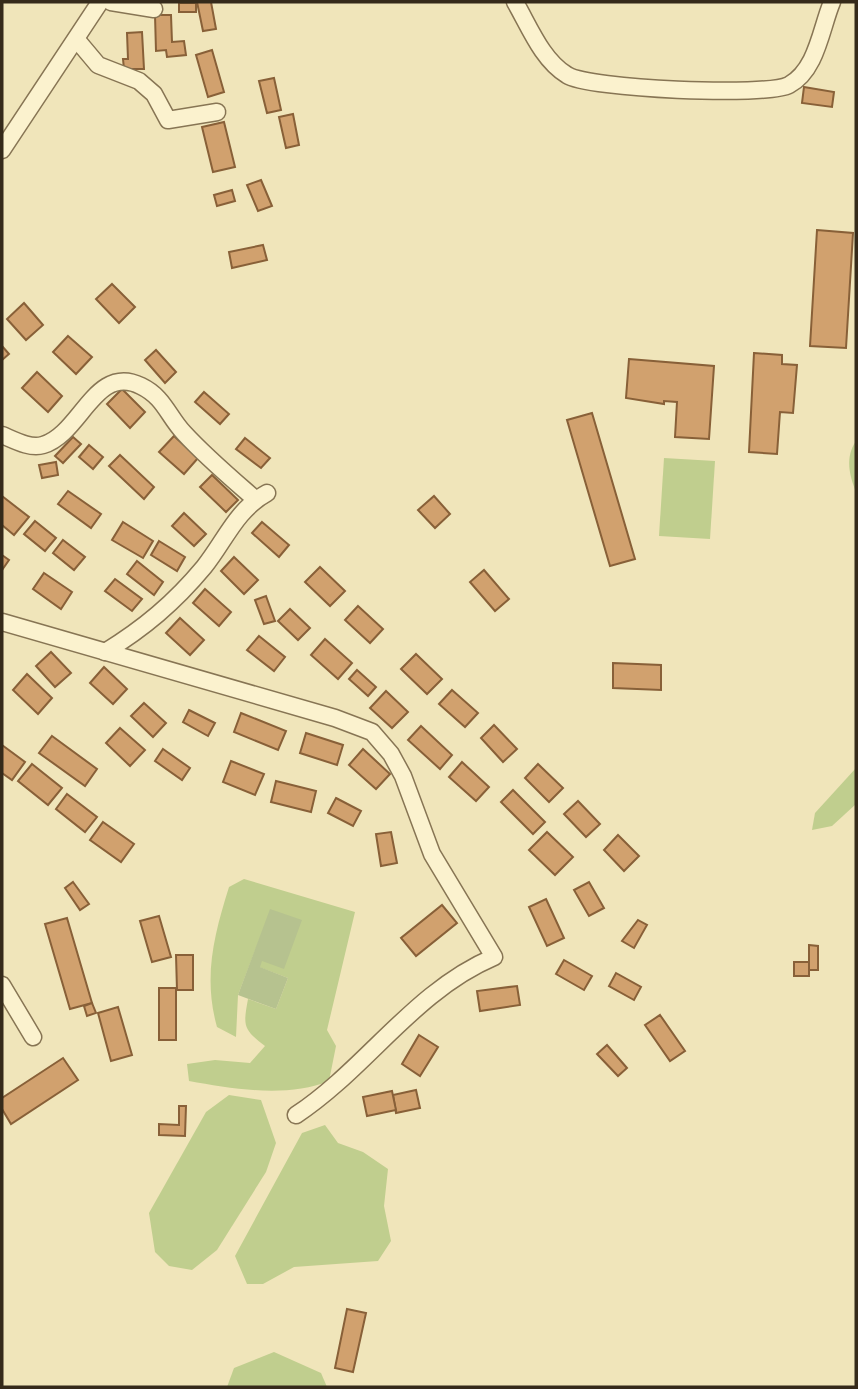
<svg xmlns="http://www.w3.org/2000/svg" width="858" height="1389" viewBox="0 0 858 1389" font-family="'Roboto Serif',serif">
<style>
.green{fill:#c0ce8e}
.cemetery{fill:#b6c28f}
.building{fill:#d1a16e;stroke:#886038;stroke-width:2}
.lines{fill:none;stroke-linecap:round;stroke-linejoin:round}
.minor-casing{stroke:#877554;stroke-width:19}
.minor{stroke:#fbf2ce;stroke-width:16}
</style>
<rect width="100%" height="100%" fill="#f0e5ba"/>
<g class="green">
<path d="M856,441v51c-7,-17 -11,-35 0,-51z"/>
<polygon points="664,458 715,461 710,539 659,536"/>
<polygon points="856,768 856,804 832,826 812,830 815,813"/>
<path d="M244,879l111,33 -28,118 9,16 -7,35c-42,17 -96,8 -140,0l-2,-17 28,-4 35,3 15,-17c-22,-17 -22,-20 -17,-47l28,10 12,-31 -29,-11 12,-58 -33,86 -2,42 -19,-10c-14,-50 -3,-92 12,-140z"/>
<polygon points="229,1095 261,1100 276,1143 266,1172 217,1250 192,1270 169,1266 155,1252 149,1213 206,1112"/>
<polygon points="325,1125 338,1143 363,1152 388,1169 384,1206 391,1241 378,1261 294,1267 263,1284 247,1284 235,1256 302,1133"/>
<polygon points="274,1352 321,1373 327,1387 227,1387 234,1368"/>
</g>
<polygon class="cemetery" points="270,909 302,920 284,969 262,961 260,967 288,978 276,1009 238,995"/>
<g class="building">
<polygon points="197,2 211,2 216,29 203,31"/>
<rect x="179" y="3" width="17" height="9"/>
<polygon points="155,15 171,15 172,42 184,41 186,55 167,57 166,50 156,51"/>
<polygon points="142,32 144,69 124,69 123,59 128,59 127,33"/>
<polygon points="212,50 224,92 208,97 196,55"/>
<polygon points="274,78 281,110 267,113 259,81"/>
<polygon points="804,87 834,92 832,107 802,103"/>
<polygon points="293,114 299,145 286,148 279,117"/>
<polygon points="224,122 235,167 213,172 202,127"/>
<polygon points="261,180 272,206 258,211 247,185"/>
<polygon points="232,190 235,201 217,206 214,195"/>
<polygon points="817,230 853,233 846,348 810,346"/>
<polygon points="263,245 267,260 232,268 229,252"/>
<polygon points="112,284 135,307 119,323 96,299"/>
<polygon points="24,303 43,325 26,340 7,319"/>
<polygon points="68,336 92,357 76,374 53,352"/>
<polygon points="2,346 9,354 2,360"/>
<polygon points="156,350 176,372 165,383 145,360"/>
<polygon points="754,353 782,355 782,364 797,365 793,413 780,412 777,454 749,452"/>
<polygon points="629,359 714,366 709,439 675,437 677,402 664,401 664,404 626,398"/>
<polygon points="37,372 62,396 48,412 22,388"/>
<polygon points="122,389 145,412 130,428 107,404"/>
<polygon points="204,392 229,414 220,424 195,402"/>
<polygon points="592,413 635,559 610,566 567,420"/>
<polygon points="174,436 198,458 184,474 159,452"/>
<polygon points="73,437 81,444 63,463 55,456"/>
<polygon points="245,438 270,458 261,468 236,449"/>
<polygon points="89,445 103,457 93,469 79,457"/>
<polygon points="120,455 154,487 144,499 109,466"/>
<polygon points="56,462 58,475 42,478 39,465"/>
<polygon points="212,475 238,500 226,512 200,487"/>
<polygon points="68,491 101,514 91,528 58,504"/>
<polygon points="2,496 29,517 14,535 2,525"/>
<polygon points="434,496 450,514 435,528 418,510"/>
<polygon points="184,513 206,534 194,546 172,526"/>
<polygon points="35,521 56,538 45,551 24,534"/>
<polygon points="123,522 153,541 143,558 112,540"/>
<polygon points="262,522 289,545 279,557 252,533"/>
<polygon points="63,540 85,557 74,570 53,553"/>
<polygon points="159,541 185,557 177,571 151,555"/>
<polygon points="2,555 9,560 2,570"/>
<polygon points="234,557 258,580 244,594 221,571"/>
<polygon points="137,561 163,582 154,595 127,574"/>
<polygon points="320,567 345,591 330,606 305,582"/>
<polygon points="484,570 509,599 495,611 470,582"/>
<polygon points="44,573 72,592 61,609 33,589"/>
<polygon points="115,579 142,599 132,611 105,591"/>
<polygon points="205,589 231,612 219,626 193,603"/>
<polygon points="266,596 275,621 264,624 255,600"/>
<polygon points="358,606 383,629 370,643 345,620"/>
<polygon points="290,609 310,628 298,640 278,621"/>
<polygon points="180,618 204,640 190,655 166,633"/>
<polygon points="259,636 285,657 274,671 247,650"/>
<polygon points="325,639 352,663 338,679 311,655"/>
<polygon points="51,652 71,673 55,687 36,666"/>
<polygon points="416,654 442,679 427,694 401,669"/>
<polygon points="613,663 661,665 661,690 613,688"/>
<polygon points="104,667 127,689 113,704 90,683"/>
<polygon points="357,670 376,687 368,696 349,679"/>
<polygon points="27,674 52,698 38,714 13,690"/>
<polygon points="452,690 478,713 465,727 439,704"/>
<polygon points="386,691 408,712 392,728 370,708"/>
<polygon points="144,703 166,723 153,737 131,716"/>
<polygon points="189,710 215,723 208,736 183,722"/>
<polygon points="241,713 286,731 278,750 234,732"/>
<polygon points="494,725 517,749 503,762 481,738"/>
<polygon points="421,726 452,755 440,769 408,740"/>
<polygon points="120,728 145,750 130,766 106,743"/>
<polygon points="306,733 343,745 337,765 300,753"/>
<polygon points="52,736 97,769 85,786 39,753"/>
<polygon points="2,745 25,762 12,780 2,773"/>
<polygon points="163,749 190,768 182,780 155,761"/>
<polygon points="363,749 390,774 376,789 349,765"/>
<polygon points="231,761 264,774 255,795 223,782"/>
<polygon points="462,762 489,787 476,801 449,777"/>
<polygon points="32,764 62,788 48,805 18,781"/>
<polygon points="538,764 563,788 549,802 525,778"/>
<polygon points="276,781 316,791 311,812 271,802"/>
<polygon points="513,790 545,822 533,834 501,802"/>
<polygon points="67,794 97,817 85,832 56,809"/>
<polygon points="336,798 361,811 353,826 328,813"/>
<polygon points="578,801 600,824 586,837 564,814"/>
<polygon points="103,822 134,844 121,862 90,840"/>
<polygon points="391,832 397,863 381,866 376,834"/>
<polygon points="547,832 573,857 555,875 529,850"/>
<polygon points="618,835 639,856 624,871 604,850"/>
<polygon points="73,882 89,904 80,910 65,888"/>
<polygon points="589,882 604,908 589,916 574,890"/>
<polygon points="546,899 564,938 547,946 529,907"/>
<polygon points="442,905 457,923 416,956 401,938"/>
<polygon points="159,916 171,957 152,962 140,921"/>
<polygon points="67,918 92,1003 70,1009 45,924"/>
<polygon points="638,920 647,925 634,948 622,941"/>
<polygon points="809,945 818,946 818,970 809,970"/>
<polygon points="176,955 193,955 193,990 177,990"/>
<polygon points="564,960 592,976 584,990 556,974"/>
<rect x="794" y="962" width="15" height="14"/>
<polygon points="616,973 641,987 634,1000 609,986"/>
<polygon points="517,986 520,1005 480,1011 477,991"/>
<rect x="159" y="988" width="17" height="52"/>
<polygon points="92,1003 96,1013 87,1016 84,1006"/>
<polygon points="118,1007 132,1055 111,1061 98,1013"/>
<polygon points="660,1015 685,1051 670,1061 645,1025"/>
<polygon points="419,1035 438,1047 420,1076 402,1064"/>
<polygon points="607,1045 627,1068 618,1076 597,1054"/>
<polygon points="63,1058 78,1080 11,1124 2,1109 2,1098"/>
<polygon points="416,1090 420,1108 396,1113 393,1095"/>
<polygon points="392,1091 396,1110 367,1116 363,1097"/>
<polygon points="179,1106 186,1106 185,1136 159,1135 159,1124 179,1125"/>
<polygon points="347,1309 366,1313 353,1372 335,1368"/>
</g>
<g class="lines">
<g class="minor-casing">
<g id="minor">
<polyline points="111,2 154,9"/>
<path d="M515,2c14,24 27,58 52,73 21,14 200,22 222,10 28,-15 32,-57 43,-83"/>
<polyline points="77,40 98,65 139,81 154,94 168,120 217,112"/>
<polyline points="2,150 100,2"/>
<path d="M2,435c12,5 28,14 41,10 38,-11 52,-82 98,-59 23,11 27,30 43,47 22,24 47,45 71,66"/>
<path d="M2,622l333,96 37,14 19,22 12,22 29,78 62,103c-80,34 -127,111 -198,158"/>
<path d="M105,652c39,-24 69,-49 99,-85 21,-26 32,-57 63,-74"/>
<polyline points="2,985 33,1037"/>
</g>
</g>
<use href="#minor" class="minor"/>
</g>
<rect width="858" height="1389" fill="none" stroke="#352a1a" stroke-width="7"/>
</svg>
